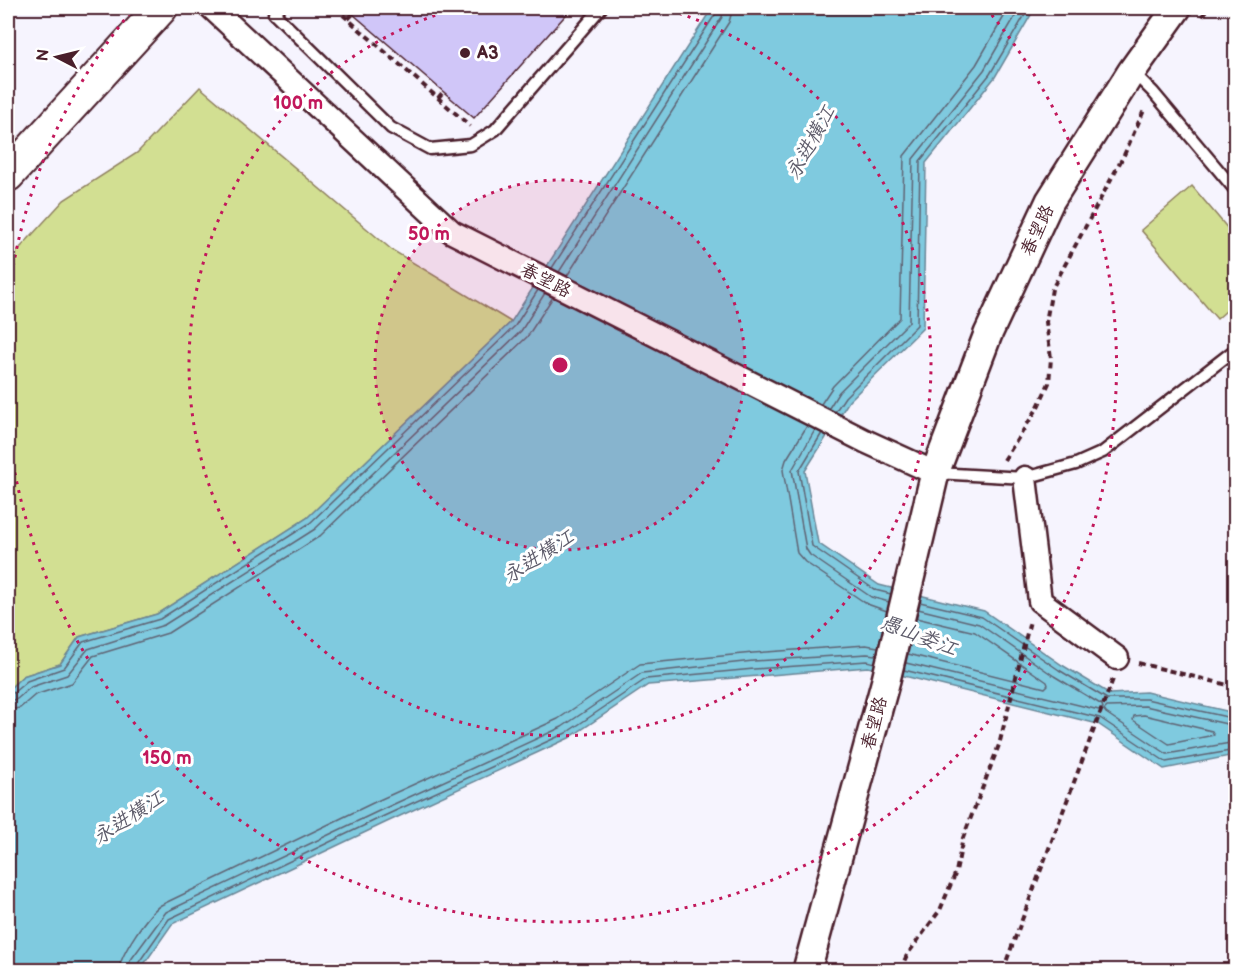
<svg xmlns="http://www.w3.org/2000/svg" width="1243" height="978" viewBox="0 0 1243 978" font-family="'Balsamiq Sans','LXGW WenKai TC',sans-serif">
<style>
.green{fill:#d2df92;stroke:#8e7f5e;stroke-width:1.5}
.water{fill:#7fcadf;stroke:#6a8697;stroke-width:1.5}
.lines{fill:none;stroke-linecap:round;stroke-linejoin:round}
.shore{stroke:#5f6373;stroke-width:1.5}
.building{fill:#d0c6f8;stroke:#4a1f2b;stroke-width:1.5}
.service-casing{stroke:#4a1f2b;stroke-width:15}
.minor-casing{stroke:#4a1f2b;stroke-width:27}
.tertiary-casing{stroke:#4a1f2b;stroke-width:32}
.secondary-casing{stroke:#4a1f2b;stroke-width:36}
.path{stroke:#4a1f2b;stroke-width:4;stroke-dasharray:6 4.5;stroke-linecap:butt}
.service{stroke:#fff;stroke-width:10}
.minor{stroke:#fff;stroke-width:22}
.tertiary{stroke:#fff;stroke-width:27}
.secondary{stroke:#fff;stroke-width:32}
.ring{fill:none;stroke:#c2185b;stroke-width:3;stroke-dasharray:3 6}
.poi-dot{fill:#4a1f2b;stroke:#fff;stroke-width:2}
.labels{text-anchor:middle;stroke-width:6;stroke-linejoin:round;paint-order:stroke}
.poi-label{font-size:18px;font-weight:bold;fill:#4a1f2b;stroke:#fff;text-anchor:start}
.street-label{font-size:18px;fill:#4a1f2b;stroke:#fff}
.water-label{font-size:20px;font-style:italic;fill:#5d5b6a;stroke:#fff}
.centre{fill:#c2185b;stroke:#fff;stroke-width:3}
.ring-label{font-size:18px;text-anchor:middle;font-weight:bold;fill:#c2185b;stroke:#fff;stroke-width:6;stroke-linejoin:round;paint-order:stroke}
</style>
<rect width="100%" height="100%" fill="#f6f4fe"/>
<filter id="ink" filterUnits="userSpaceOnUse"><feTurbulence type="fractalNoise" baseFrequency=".0167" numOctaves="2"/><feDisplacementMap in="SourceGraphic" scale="12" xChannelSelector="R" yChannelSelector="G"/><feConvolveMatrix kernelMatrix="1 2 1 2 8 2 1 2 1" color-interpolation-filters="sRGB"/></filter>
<g filter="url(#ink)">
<g class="green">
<polygon points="200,87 392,250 511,322 307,518 157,614 79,637 60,664 23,676 8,690 8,261 64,200 137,153"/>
<polygon points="1192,186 1235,237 1235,303 1217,319 1141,230"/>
</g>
<polygon class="water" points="712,8 1035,8 995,77 926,163 923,328 849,401 805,471 818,543 879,585 984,611 1062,665 1110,694 1146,692 1235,713 1235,755 1164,769 1098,724 868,667 648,685 569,738 387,822 172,924 140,970 8,970 8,690 23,676 60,664 79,637 157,614 307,518 511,322"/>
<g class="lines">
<g class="shore">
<polyline points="552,268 716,13 717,8"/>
<polyline points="559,272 722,17 724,8"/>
<polyline points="567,276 729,22 733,8"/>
<polyline points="821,404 833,386 900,318 904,156 976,65 1009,8"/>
<polyline points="829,408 839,392 909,322 913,159 984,70 1020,8"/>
<polyline points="835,412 845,397 917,325 920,161 990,74 1029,8"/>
<polyline points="807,426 786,460 783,470 797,553 805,562 867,604 887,611"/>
<polyline points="815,430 792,470 806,549 810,555 871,597 889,602"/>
<polyline points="822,433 799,471 812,546 875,590 891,594"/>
<polyline points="920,602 982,617 1059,670 1107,699 1146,699 1236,719"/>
<polyline points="908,654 1045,688 1048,685 1047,682 975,632 916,618"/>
<polyline points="906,663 1099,710 1103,708 1102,705 1054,676 979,624 918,609"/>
<polyline points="904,670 1100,718 1166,762 1236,750"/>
<polyline points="8,694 13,693 27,681 64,668 83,642 160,619 310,523 515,326 538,290"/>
<polyline points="8,701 17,699 31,687 67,675 88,649 164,625 315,529 521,331 545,293"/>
<polyline points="8,710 20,708 35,695 72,683 93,656 168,633 320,536 527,337 553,297"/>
<polygon points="1144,715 1212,731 1214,735 1169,744 1133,720 1134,716"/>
<polyline points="1236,726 1145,706 1107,707 1104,710 1106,713 1167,754 1236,742"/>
<path d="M119,970c1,-15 29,-57 42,-65l216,-104 181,-82 82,-55 113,-11 113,-8 12,2"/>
<polyline points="128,970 130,961 166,912 381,810 562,727 642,673 753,661 867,654 876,655"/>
<polyline points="136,970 137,965 169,919 384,816 566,733 646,679 754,669 867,661 875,663"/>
</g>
</g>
<polygon class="building" points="346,8 572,8 474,118"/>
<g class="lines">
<g class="service-casing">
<g id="service">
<polyline points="279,8 274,13 391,128 430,149 471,145 495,130 601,8"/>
<polyline points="1132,71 1153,92 1236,191"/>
<polyline points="936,473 1025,478 1076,464 1103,452 1236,349"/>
</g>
</g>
<g class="minor-casing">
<g id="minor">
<polyline points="212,8 452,232 865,441 935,473"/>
<polyline points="1025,478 1040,601 1117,658"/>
</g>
</g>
<g class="tertiary-casing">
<polyline id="tertiary" points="807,970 886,680 935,473 988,334 1050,201 1132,71 1177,8"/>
</g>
<g class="secondary-casing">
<polyline id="secondary" points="8,175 161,8"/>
</g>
<g class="path">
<polyline points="335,8 470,126"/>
<polyline points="1202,16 1209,8"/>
<polyline points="348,19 353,14"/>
<polyline points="438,98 443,92"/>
<polyline points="1004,460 1037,409 1049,383 1051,358 1046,322 1052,289 1124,155 1145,108"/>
<polyline points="1138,663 1236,687"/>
<polyline points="900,970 907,955 940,910 956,872 963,838 999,745 1030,621"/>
<polyline points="1003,970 1113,679"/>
</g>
<use href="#service" class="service"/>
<use href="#minor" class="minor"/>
<use href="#tertiary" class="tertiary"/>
<use href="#secondary" class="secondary"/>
</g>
</g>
<circle cx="560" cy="365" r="185" fill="#c2185b" fill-opacity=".12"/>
<g class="ring">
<circle cx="560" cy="365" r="185"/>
<path d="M662 8A371 371 0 1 1 458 8"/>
<path d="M8 302A556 556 0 0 1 134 8M986 8A556 556 0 1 1 8 428"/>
</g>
<circle class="poi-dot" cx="465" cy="53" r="6"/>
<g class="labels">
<g class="poi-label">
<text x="477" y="59">A3</text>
</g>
<g class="street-label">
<text transform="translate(1037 230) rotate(-65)" y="6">春望路</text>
<text transform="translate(546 280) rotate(27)" y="6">春望路</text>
<text transform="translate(874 723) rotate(-75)" y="6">春望路</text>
</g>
<g class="water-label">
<text transform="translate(810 142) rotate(-61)" y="7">永进横江</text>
<text transform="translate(538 556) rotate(-33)" y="7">永进横江</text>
<text transform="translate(919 635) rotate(21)" y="7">愚山娄江</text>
<text transform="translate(128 817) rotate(-33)" y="7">永进横江</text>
</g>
</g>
<circle cx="560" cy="365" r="9" class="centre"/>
<g class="ring-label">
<text x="298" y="109">100 m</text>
<text x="429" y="240">50 m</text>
<text x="167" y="764">150 m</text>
</g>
<rect width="1243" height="978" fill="none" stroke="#fff" stroke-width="30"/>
<rect x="15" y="15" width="1213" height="948" fill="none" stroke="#4a1f2b" stroke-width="2" filter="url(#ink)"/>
<g transform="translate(57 57) rotate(277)" stroke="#ffffff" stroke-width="4.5" paint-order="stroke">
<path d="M0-4.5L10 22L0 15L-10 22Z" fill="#4a1f2b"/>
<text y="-9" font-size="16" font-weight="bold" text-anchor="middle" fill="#4a1f2b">N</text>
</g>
</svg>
